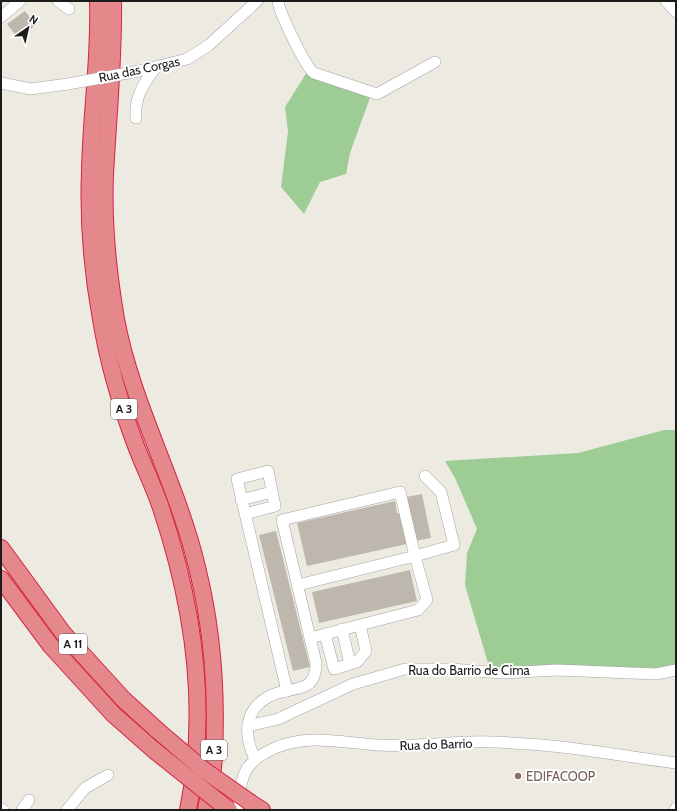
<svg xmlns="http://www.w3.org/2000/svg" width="677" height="811" viewBox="0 0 677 811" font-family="Cabin,sans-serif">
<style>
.forest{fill:#9dcd95}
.building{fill:#beb7ad}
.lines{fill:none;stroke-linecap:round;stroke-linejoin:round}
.minor-casing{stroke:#a3a3a3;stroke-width:12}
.highway-casing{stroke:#d52445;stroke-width:18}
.minor{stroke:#fff;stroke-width:11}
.highway{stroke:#e5888b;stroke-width:16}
.minor-bridge-casing{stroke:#a3a3a3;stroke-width:12;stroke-linecap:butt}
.highway-bridge-casing{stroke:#d52445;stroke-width:18;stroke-linecap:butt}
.minor-bridge{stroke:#fff;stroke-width:11}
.highway-bridge{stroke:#e5888b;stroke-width:16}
.education-dot{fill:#8d6e63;stroke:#fff;stroke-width:1.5}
.labels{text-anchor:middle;stroke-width:4;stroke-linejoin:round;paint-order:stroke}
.shield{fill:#fff;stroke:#606060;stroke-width:1}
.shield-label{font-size:12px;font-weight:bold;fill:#1c1c1c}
.street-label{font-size:13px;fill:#1c1c1c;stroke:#fff}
.education-label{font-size:13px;fill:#785e54;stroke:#fff;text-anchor:start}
</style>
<rect width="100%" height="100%" fill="#edebe1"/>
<g class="forest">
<polygon points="307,72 371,95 350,153 346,174 320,182 304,214 281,187 288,131 285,107"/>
<polygon points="664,430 676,430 676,665 660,668 551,666 490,670 465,585 467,553 477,529 455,478 445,461 578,453"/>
</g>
<g class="building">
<polygon points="25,11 36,25 18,38 7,24"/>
<polygon points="422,494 431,538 415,541 406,497"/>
<polygon points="395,501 397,513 400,513 407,544 307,566 297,523"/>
<polygon points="276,531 310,667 293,671 259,535"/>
<polygon points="410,570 417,601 319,623 312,592"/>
</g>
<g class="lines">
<g class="minor-casing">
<g id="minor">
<polyline points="58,1 69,9"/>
<path d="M278,1c1,11 28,67 36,72l63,21 58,-32"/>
<polyline points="666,1 676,12"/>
<polyline points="1,17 20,1"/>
<polyline points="139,71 187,59 209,45 257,1"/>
<polyline points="1,83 31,89 68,84"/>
<path d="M136,118c-2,-20 8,-36 20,-51"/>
<polyline points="241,500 272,492"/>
<polyline points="245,514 275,506 268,471 237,479 287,691"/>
<polyline points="298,585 415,556 427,600 418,610 310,638"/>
<polyline points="342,629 350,664"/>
<polyline points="325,634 334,669 357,662 366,651 360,625"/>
<polyline points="248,726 278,719 353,684 405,669 451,669 502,673 557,670 656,674 676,670"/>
<path d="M255,759c-11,-22 -12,-48 13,-62 12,-7 28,-6 39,-12 8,-5 9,-14 9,-22l-34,-143 118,-28 15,64 39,-11 -13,-53 -16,-16"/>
<polyline points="1,809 3,810"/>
<polyline points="22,810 29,800"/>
<polyline points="67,810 85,788 108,775"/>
<path d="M237,810c5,-33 4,-47 38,-62 33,-15 68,-5 102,-3 32,2 62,-2 94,-3 19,-1 39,1 57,2 50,3 99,13 148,19"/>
<polyline points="675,810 676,808"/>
</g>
</g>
<g class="highway-casing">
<g id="highway">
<path d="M98,1c2,57 -7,113 -8,170 -2,49 2,99 11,148 7,43 20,87 35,127 8,21 18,41 25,62 32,96 48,201 27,302"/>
<path d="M113,1c1,58 -5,116 -8,174 -2,48 3,97 11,144 16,86 61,164 81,248 15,60 20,124 17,186 0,19 -5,38 -8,57"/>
<polyline points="1,548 63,633 124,700 157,730"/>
<polyline points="1,579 51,646 113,714 155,751"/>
<polyline points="251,803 262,810"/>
</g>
</g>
<use href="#minor" class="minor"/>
<use href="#highway" class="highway"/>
<g class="minor-bridge-casing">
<polyline id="minor-bridge" points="68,84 139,71"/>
</g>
<g class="highway-bridge-casing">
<g id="highway-bridge">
<polyline points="157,730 204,770 251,803"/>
<polyline points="155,751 229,810"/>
</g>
</g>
<use href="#minor-bridge" class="minor-bridge"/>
<use href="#highway-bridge" class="highway-bridge"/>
</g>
<circle class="education-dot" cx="518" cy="776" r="4"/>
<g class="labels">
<g class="shield">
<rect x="111" y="399" width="26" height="20" rx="3"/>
<rect x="59" y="634" width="28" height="20" rx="3"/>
<rect x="201" y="740" width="26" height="20" rx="3"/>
</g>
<g class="shield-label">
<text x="124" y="413">A 3</text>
<text x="73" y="648">A 11</text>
<text x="214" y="754">A 3</text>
</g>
<g class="street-label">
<text transform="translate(139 69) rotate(-12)" y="5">Rua das Corgas</text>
<text x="469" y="675">Rua do Barrio de Cima</text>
<text transform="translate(436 744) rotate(-2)" y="5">Rua do Barrio</text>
</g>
<g class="education-label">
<text x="526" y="781">EDIFACOOP</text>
</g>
</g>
<rect width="677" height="811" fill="none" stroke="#1c1c1c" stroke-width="4"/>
<g transform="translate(28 28) rotate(34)" stroke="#ffffff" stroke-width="3" paint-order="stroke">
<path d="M0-3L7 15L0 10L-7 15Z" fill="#1c1c1c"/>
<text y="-6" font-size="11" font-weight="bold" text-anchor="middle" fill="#1c1c1c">N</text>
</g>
</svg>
